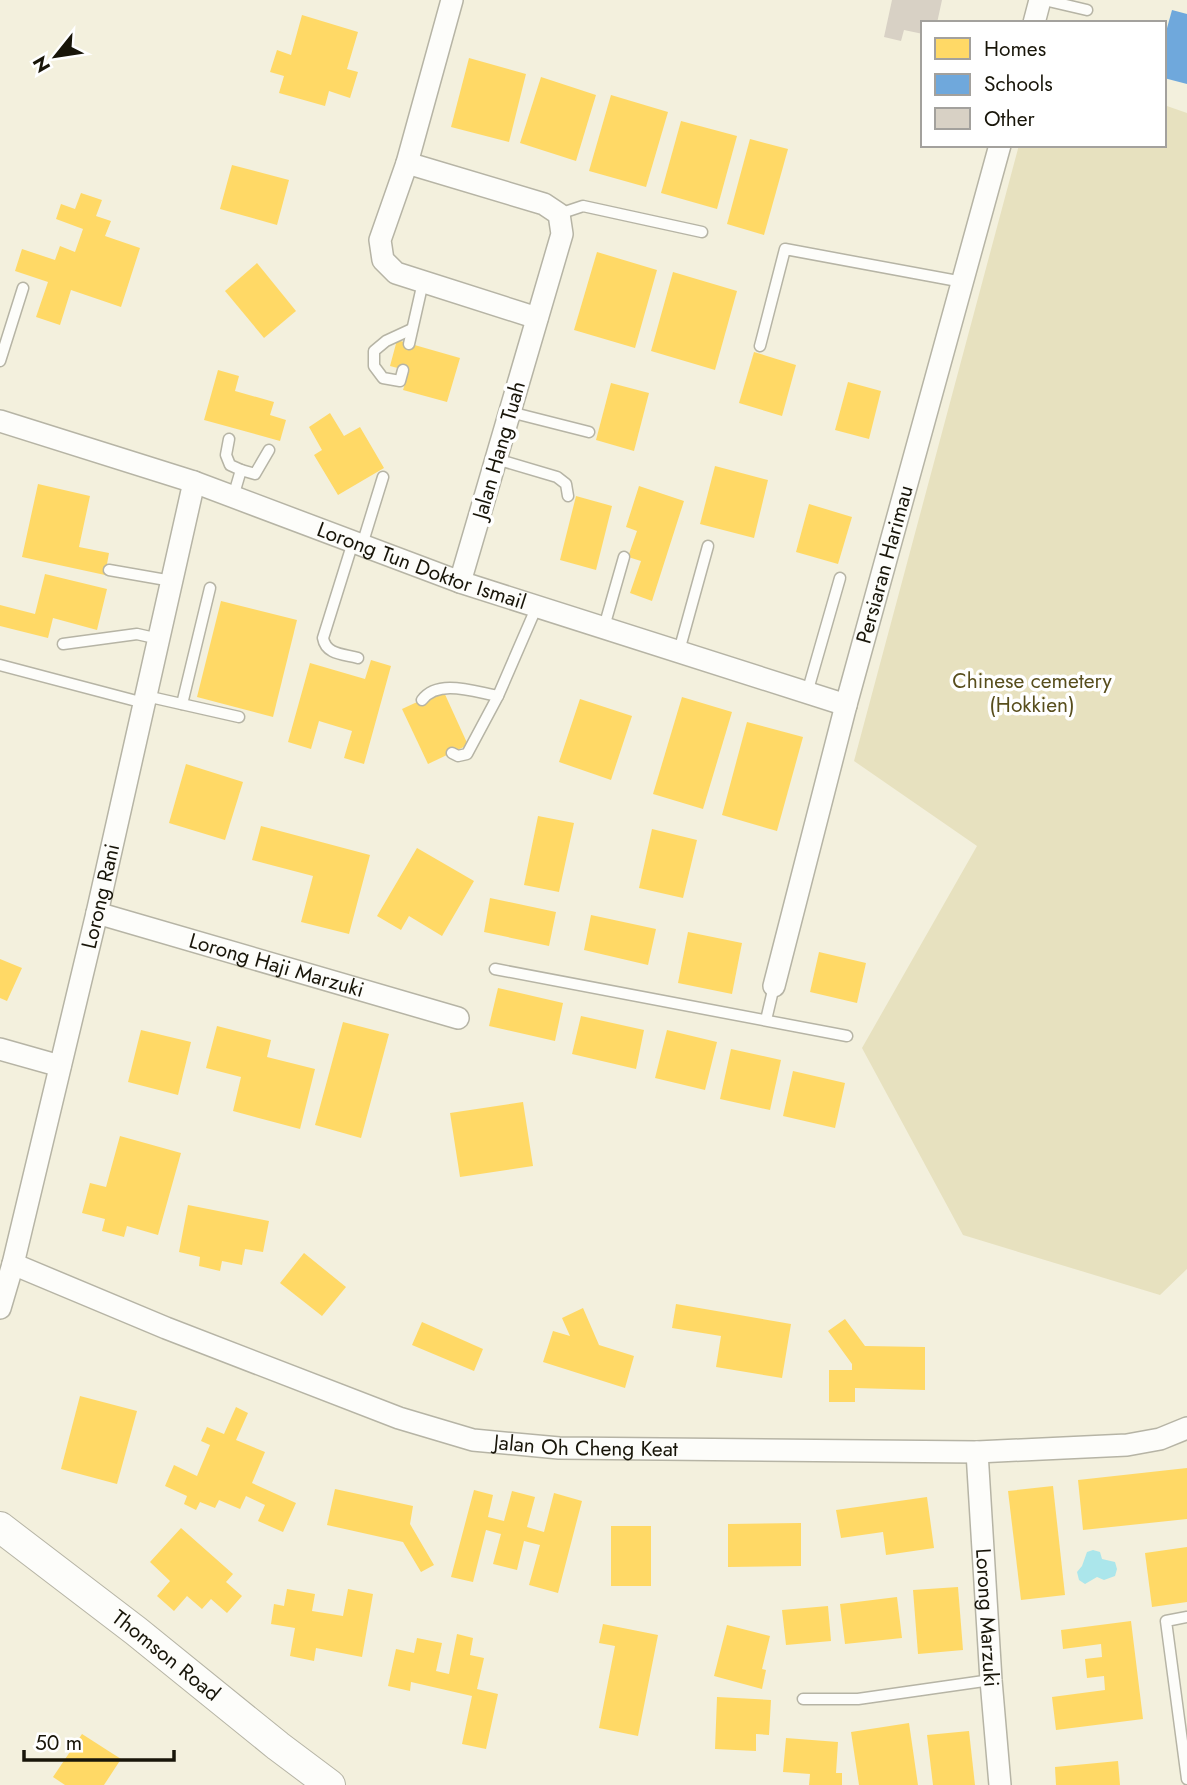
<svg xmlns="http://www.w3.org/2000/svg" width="1187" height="1785" viewBox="0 0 1187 1785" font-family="Jost,sans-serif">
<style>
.green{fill:#e7e1bf}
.water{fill:#abe6eb}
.homes{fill:#ffd966}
.schools{fill:#6fa8dc}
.building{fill:#d8d1c5}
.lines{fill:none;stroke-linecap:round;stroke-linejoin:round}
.lane-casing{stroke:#b6b4a5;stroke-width:13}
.street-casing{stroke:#b6b4a5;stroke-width:24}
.secondary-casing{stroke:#b6b4a5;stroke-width:32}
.lane{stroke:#fdfdfa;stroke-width:10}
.street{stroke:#fdfdfa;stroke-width:21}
.secondary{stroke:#fdfdfa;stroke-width:30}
.labels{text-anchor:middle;stroke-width:7;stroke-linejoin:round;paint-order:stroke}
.street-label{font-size:21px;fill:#181509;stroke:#fff}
.park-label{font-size:21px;fill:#584e1d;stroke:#fff}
</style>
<rect width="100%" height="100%" fill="#f3f0dd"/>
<polygon class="green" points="1164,105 1187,113 1187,1269 1160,1295 963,1235 862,1048 977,846 854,761 1019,145 1164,145"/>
<polygon class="water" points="1093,1550 1100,1552 1102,1559 1115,1562 1117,1569 1115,1576 1104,1580 1097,1577 1085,1584 1079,1580 1077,1572 1082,1566 1087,1552"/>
<g class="homes">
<polygon points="302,15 358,32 347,69 358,72 350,98 329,91 325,106 279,93 284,76 270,72 277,50 291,55"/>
<polygon points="469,58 526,74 509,142 451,127"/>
<polygon points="541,77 596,95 576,161 520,143"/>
<polygon points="611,95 668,112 646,187 589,171"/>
<polygon points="681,121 737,136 717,209 661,193"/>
<polygon points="750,139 788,149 764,235 727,224"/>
<polygon points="232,165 289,180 277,225 220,209"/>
<polygon points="81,193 102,200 96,216 111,221 105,236 140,248 121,307 71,290 60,325 36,317 48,282 15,271 22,249 55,260 60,246 75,252 83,229 56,219 61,204 75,209"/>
<polygon points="597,252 657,270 635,348 574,330"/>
<polygon points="257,263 296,311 264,338 225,291"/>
<polygon points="673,272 737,291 715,370 651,351"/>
<polygon points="397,340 460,358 447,402 403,390 409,371 390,366"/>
<polygon points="754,352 796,365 782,416 739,403"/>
<polygon points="218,370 239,376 235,391 274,402 270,415 286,420 280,441 204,420"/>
<polygon points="848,382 881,391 869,439 835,430"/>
<polygon points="611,383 649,393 634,451 596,440"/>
<polygon points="330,413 344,436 360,427 384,468 338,495 314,455 322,450 309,427"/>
<polygon points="715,466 768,480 754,538 700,524"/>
<polygon points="38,484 90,496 79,547 109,553 105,575 22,557"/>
<polygon points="639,486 684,501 652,601 630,593 641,561 628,557 637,531 626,527"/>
<polygon points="576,496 612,506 596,570 560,560"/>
<polygon points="809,504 852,517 838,564 796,552"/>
<polygon points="45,574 107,589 97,630 53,618 48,638 0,626 0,605 35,614"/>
<polygon points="221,601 297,620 273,717 197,697"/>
<polygon points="371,660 391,666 364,764 344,758 352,731 319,721 311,749 288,742 310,663 365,679"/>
<polygon points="443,690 468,745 428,764 402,709"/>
<polygon points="682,697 732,712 703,809 653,794"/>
<polygon points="580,699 632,716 611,780 559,762"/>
<polygon points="747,722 803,737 777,831 722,815"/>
<polygon points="186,764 243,782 225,840 169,823"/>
<polygon points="538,816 574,823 559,892 524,885"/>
<polygon points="261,826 370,855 349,934 301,922 313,876 252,860"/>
<polygon points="652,829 697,840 683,898 639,888"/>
<polygon points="417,848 474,881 442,936 409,916 401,930 377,916"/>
<polygon points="490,898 556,912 549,946 484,932"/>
<polygon points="591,915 656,929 648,965 584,950"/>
<polygon points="688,932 742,943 732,994 678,983"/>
<polygon points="819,952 866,963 857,1003 810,992"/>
<polygon points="0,959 22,968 7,1001 0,998"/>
<polygon points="498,988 563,1003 555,1041 489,1026"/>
<polygon points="581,1016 644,1030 636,1069 572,1054"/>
<polygon points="343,1022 389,1034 361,1138 315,1125"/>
<polygon points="217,1026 271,1040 267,1057 315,1069 300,1129 233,1111 241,1077 206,1068"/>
<polygon points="141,1030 191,1042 178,1095 128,1082"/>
<polygon points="667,1030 717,1042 705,1090 655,1078"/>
<polygon points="731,1049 781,1060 770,1110 720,1099"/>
<polygon points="793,1071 845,1083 835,1128 783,1116"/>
<polygon points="523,1102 533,1166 460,1177 450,1113"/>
<polygon points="120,1136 181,1153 158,1235 127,1226 124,1237 102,1231 105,1219 82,1213 90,1183 106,1187"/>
<polygon points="188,1205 269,1221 263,1252 245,1249 242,1265 222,1261 220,1271 199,1266 200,1257 179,1252"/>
<polygon points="304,1253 346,1287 322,1316 280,1283"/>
<polygon points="676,1304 791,1324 782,1378 716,1367 721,1336 672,1328"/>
<polygon points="583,1308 599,1345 634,1356 625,1388 543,1362 553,1331 570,1336 562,1318"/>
<polygon points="845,1319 865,1346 925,1347 925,1390 855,1388 855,1402 829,1402 829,1370 852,1370 852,1364 828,1331"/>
<polygon points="422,1322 483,1349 474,1371 412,1345"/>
<polygon points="80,1396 137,1411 117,1484 61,1469"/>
<polygon points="236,1407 248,1413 236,1440 265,1452 252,1483 296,1503 283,1532 258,1521 265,1505 246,1496 240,1509 219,1500 215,1508 200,1502 196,1510 184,1504 187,1496 165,1486 174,1465 197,1476 210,1445 201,1441 207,1427 224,1434"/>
<polygon points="1187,1468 1187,1519 1083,1530 1078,1480"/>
<polygon points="1053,1486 1065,1595 1021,1600 1008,1491"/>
<polygon points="335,1489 413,1506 410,1524 434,1565 421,1572 403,1542 327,1525"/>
<polygon points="474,1490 493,1495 488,1517 504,1521 512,1491 535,1497 527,1527 544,1532 554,1493 582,1501 558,1593 529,1585 540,1545 524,1541 517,1570 493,1564 501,1534 486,1530 473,1582 451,1577"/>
<polygon points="927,1497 934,1548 886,1555 883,1532 841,1538 836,1510"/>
<polygon points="801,1523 801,1566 728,1567 728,1524"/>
<rect x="611" y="1526" width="40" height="60"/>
<polygon points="181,1528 233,1574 226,1582 242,1596 227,1613 211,1599 202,1609 187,1596 174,1611 157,1596 170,1581 150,1562"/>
<polygon points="1187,1547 1187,1602 1152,1607 1145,1553"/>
<polygon points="958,1587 963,1650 918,1654 913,1590"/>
<polygon points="287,1589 315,1594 312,1611 343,1616 348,1589 373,1594 362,1657 316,1648 314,1661 290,1656 295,1628 271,1624 274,1604 284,1606"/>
<polygon points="897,1597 902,1638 845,1644 840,1604"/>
<polygon points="828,1606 831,1641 786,1645 782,1610"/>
<polygon points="1131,1621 1143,1719 1056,1730 1052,1697 1105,1690 1104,1676 1087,1678 1085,1659 1102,1657 1101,1644 1063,1649 1061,1630"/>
<polygon points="603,1624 658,1635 638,1736 599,1728 615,1646 599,1643"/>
<polygon points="727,1625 770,1636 762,1669 766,1670 762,1689 714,1676"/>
<polygon points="457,1634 473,1638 470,1655 484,1658 477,1689 498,1694 486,1749 462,1744 472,1696 411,1682 410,1691 388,1686 396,1649 414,1653 417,1638 442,1643 436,1671 449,1674"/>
<polygon points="717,1697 771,1700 769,1735 756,1734 756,1751 715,1749"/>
<polygon points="909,1723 918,1785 859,1785 851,1732"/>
<polygon points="969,1731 975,1785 933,1785 927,1735"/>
<polygon points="82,1734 121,1759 104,1785 65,1785 53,1777"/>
<polygon points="786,1738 838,1742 836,1773 842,1773 842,1785 809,1785 810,1774 783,1772"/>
<polygon points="1118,1761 1120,1785 1056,1785 1055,1767"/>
</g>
<polygon class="schools" points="1172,10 1187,14 1187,84 1164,78 1164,39"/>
<polygon class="building" points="892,0 942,0 937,23 923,23 923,34 904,30 901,41 884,37"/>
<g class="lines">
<g class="lane-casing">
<g id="lane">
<polyline points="1044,0 1087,10"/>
<polyline points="559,214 583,206 702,232"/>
<polyline points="409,344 423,282"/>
<polyline points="760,346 785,249 963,282"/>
<polyline points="0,361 23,288"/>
<polyline points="403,370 400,381 383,378 374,366 374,351 386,341 412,329"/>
<polyline points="510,412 589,432"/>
<polyline points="229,439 226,455 230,465 241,470 233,497"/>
<polyline points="496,459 557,477 566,484 568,496"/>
<polyline points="241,470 255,474 269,450"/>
<path d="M353,542l-30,96c3,17 21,16 35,20"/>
<polyline points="362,545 383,477"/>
<polyline points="109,570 172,581"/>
<polyline points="604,627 624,557"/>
<polyline points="63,644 137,634 159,639"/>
<polyline points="679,651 708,546"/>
<polyline points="0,665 144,703"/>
<polyline points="807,693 840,578"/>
<polyline points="146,696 239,717"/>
<path d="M422,700c16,-22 53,-8 76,-4"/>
<polyline points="182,704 210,588"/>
<polyline points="452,753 458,756 467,754 498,696 537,606"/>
<polyline points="495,969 847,1036"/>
<polyline points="766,1020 774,986"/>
<polyline points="1187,1617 1166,1621 1187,1779"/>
<polyline points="803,1699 858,1699 991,1680"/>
</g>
</g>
<g class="street-casing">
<g id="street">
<polyline points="452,0 407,163 380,240 383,260 396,273 537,318"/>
<polyline points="1034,23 1040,0"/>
<polyline points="407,163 544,204 559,214 562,234 460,582"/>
<path id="s1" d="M0,421l194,61 266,100 386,123"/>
<path id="s2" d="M97,913l361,105"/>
<path id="s3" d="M774,986l72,-281 154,-560"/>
<polyline points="0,1049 60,1066"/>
<path id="s4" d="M13,1264l153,64 233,90 74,22 86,8 418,4 150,-7 33,-6 27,-11"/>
<path id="s5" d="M0,1308l13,-44 84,-351 97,-431"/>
<path id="s6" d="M977,1452l14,228 9,105"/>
</g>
</g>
<g class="secondary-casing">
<g id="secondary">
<path id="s7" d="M0,1527l136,104 142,115 52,39"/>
</g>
</g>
<use href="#lane" class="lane"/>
<use href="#street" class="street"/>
<use href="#secondary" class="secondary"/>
</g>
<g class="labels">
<g class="street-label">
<text transform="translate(499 450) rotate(-74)" y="7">Jalan Hang Tuah</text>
<text dy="7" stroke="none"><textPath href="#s1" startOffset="446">Lorong Tun Doktor Ismail</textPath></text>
<text dy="7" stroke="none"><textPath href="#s3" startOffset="436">Persiaran Harimau</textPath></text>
<text dy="7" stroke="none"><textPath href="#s5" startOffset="424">Lorong Rani</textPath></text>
<text dy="7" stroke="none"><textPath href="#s2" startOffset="187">Lorong Haji Marzuki</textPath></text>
<text dy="7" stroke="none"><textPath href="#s4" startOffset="606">Jalan Oh Cheng Keat</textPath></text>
<text dy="7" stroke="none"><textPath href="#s6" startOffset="166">Lorong Marzuki</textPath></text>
<text dy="7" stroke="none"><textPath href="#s7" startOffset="210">Thomson Road</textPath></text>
</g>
<g class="park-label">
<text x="1032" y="688">Chinese cemetery<tspan x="1032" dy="24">(Hokkien)</tspan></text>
</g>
</g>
<rect x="921" y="21" width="245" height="126" fill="#ffffff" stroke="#a3a19d" stroke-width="2"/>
<rect x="935" y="38" width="35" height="21" fill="#ffd966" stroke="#a3a19d" stroke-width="2"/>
<text x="984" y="56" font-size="21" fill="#181509">Homes</text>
<rect x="935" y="74" width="35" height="21" fill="#6fa8dc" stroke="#a3a19d" stroke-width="2"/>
<text x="984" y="91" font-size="21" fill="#181509">Schools</text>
<rect x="935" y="108" width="35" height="21" fill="#d8d1c5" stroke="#a3a19d" stroke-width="2"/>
<text x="984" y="126" font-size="21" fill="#181509">Other</text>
<g transform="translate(56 56) rotate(240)" stroke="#ffffff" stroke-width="5" paint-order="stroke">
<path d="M0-5L12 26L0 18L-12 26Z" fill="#181509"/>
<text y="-10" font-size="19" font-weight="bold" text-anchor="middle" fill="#181509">N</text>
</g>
<path d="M24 1750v10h150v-10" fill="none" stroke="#181509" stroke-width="3.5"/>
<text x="35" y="1750" font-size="21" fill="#181509" stroke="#ffffff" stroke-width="5" paint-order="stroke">50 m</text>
</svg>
